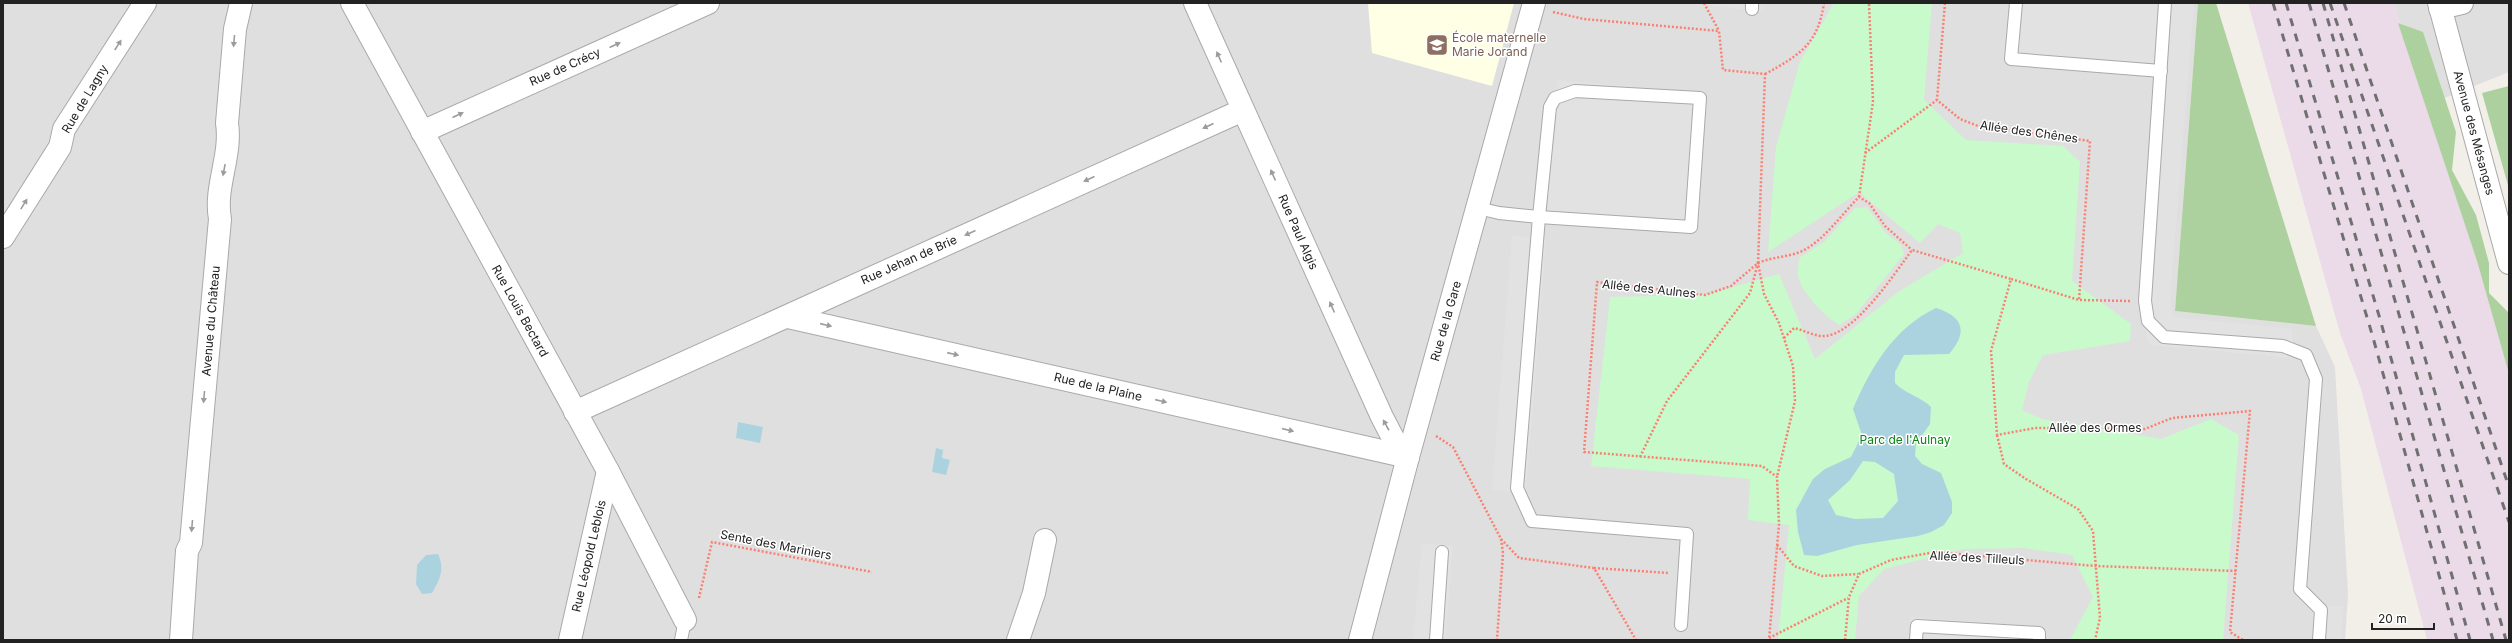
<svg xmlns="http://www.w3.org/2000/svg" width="2512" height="643" viewBox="0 0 2512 643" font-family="Inter,sans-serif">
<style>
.residential{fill:#e0dfdf}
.industrial{fill:#ebdbe8}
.education{fill:#ffffe5}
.forest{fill:#add19e}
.park{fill:#c8facc}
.parking{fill:#e2e2e2}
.water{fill:#aad3df;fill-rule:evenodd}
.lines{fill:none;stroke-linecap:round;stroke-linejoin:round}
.lane-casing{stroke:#a9a9a9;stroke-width:14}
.street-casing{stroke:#a9a9a9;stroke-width:24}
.path{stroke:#fa8072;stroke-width:2.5;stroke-dasharray:2 2;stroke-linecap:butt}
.lane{stroke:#fff;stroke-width:12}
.street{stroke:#fff;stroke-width:22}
.rail{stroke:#707070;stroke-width:3;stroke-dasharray:8 8;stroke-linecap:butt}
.oneway{fill:#9c9c9c}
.labels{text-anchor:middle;stroke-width:3;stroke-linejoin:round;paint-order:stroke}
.education-label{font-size:12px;fill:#785e54;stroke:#fff;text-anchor:start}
.street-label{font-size:12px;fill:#222;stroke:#fff}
.park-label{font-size:12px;fill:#0c8416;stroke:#fff}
</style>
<rect width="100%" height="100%" fill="#f2efe9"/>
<g class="residential">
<polygon points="3,3 2198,3 2175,311 2316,326 2335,367 2348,594 2345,640 3,640"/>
<polygon points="2393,3 2509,3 2509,72 2427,105"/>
</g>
<polygon class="industrial" points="2248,3 2393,3 2477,261 2509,374 2509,640 2427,640 2361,389 2340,333"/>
<polygon class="education" points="1368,3 1514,3 1492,86 1372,53"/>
<g class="forest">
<polygon points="2198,3 2216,3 2316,326 2175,311"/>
<polygon points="2398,23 2423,32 2456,132 2452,170 2476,215 2489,263 2489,293 2509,313 2509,374 2477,261"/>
<polygon points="2509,86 2509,189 2482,93"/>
</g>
<g class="park">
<polygon points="1834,3 1932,3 1924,100 1966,140 2063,146 2080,162 2072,281 2131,324 2130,341 2043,355 2029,382 2022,410 2042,419 2161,439 2211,419 2239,435 2223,640 2070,640 2093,597 2072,555 2024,548 1963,549 1884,569 1859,596 1855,640 1778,640 1789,525 1748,520 1750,479 1591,466 1610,297 1705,295 1779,274 1815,359 1898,292 1963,253 1960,233 1938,224 1920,243 1859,192 1768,252 1776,147 1800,62"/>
<path d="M1867,207l18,25 16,13 3,9 -48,60 -17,11c-16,-10 -35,-30 -41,-48 -1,-6 1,-14 1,-19l25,-16 31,-34z"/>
</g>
<g class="parking">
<polygon points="1710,3 1764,3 1763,11 1710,6"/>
<polygon points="2011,3 2194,3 2170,297 2173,317 2292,329 2293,358 2150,345 2142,320 2155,75 2006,61"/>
<polygon points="1558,80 1706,93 1695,234 1543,223"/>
<polygon points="1512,236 1546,238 1526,492 1492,490"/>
<polygon points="1422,543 1453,546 1445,640 1413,640"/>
<polygon points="2312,606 2344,606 2341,640 2314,640"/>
<polygon points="1912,617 2032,626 2031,640 1909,640"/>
</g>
<g class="water">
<path d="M1936,308c28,9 32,24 13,46l-45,1 -9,17v11c10,11 25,13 36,24l-1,17 -14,20 -1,12 7,8 19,9 11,29v11l-8,12 -13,7 -13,4 -61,9 -40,11 -13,-1 -6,-23 -2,-22 17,-31 12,-10 26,-12 11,-22 -9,-26c18,-42 41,-81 83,-101zM1863,461l12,1 19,12 4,27 -15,17 -28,1 -19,-4 -8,-15 22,-20z"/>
<polygon points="738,422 763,427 760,443 736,438"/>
<polygon points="936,448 943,450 942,458 950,460 946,475 932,472"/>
<path d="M438,554c7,15 2,25 -6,39l-10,1 -6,-10 1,-19 9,-10z"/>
</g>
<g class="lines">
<g class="lane-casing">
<g id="lane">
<polyline points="1752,3 1752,9"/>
<polyline points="2016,3 2011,59 2161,71"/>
<polyline points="2165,3 2145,301 2148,321 2164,337 2283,346 2306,355 2316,379 2300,589 2321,610 2319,640"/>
<polygon points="1575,91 1700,98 1691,227 1539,217 1550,107 1555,98"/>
<polyline points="1478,208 1499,213 1539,217 1517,488 1532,521 1687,534 1681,625"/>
<polyline points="681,640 685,620"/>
<polyline points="1436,640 1442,552"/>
<polyline points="1916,640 1917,626 2039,633 2039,640"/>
</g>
</g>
<g class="street-casing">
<g id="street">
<polyline points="352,3 608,471 685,620"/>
<polyline points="1195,3 1382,417 1395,442 1408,457"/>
<polyline points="2439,3 2509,263"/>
<polyline points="2440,8 2462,3"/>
<polyline points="422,132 708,3"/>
<polyline points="3,237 60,147 64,129 145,3"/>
<polyline points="788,317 1408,457"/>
<polyline points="575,412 1243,110"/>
<path d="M181,640l6,-89 4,-8 29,-324c-6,-32 12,-63 7,-96l8,-94 6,-26"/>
<polyline points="570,640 608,471"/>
<polyline points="1018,640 1034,593 1045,540"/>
<polyline points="1360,640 1408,457 1534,3"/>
</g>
</g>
<g class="path">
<polyline points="1704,3 1719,31"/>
<polyline points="1945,3 1937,100 1960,119 1978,126 2090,141 2079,300"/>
<polyline points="1553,12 1584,19 1719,31 1723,70 1765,74 1758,263 1731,286 1705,295 1597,282 1584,452 1762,466 1777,477 1779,524 1769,640"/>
<path d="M1765,74c35,-19 53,-30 59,-71"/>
<polyline points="1865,153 1937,100"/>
<polyline points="1859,197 1873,102 1869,3"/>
<path d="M1758,263c14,-6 29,-6 42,-11 23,-10 41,-37 59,-55l10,6 16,23 27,24"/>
<polyline points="2130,301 2079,300 2011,279 1991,351 1997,435 2035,428 2145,429 2172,418 2250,411 2230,632 2243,640"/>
<path d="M1784,338l10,-10c9,2 18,7 27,8 31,3 74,-63 91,-86l99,29"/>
<polyline points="1997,435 2004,464 2026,479 2078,509 2093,531 2100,618 2095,640"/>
<polyline points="1436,436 1453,447 1501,539 1503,553 1497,640"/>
<polyline points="1640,457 1667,401 1750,293 1758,263 1764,294 1779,323 1793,366 1795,401 1777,477"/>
<polyline points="1501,539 1519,558 1594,568 1636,640"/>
<polyline points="1777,545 1794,566 1822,576 1858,574"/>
<polyline points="1594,568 1669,573"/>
<polyline points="699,598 712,542 872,572"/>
<polyline points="1769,638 1848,598"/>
<polyline points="1845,640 1849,597 1859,574 1891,560 1935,552 2095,566 2236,571"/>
</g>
<use href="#lane" class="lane"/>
<use href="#street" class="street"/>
<g class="rail">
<polyline points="2273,3 2372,334 2457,640"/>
<polyline points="2286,3 2380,319 2470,640"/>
<polyline points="2309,3 2493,640"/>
<polyline points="2323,3 2506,640"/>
<polyline points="2330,3 2509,522"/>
<polyline points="2344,3 2509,487"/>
</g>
</g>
<defs><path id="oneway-solid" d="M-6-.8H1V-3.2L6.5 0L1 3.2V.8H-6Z"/></defs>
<g class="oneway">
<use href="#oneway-solid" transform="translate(234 41) rotate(95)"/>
<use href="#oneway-solid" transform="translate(118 45) rotate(-57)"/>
<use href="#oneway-solid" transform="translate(615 45) rotate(-24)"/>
<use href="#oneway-solid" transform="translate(1219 57) rotate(-114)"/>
<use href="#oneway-solid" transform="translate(458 115) rotate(-24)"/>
<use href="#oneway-solid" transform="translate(1208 126) rotate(156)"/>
<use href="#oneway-solid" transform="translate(224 170) rotate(101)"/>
<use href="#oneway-solid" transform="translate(1273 175) rotate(-114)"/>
<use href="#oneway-solid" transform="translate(1089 179) rotate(156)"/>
<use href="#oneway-solid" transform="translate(24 204) rotate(-58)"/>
<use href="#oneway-solid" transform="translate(970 233) rotate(156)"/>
<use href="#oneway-solid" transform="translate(1332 307) rotate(-114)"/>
<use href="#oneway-solid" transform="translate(826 325) rotate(13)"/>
<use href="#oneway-solid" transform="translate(953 354) rotate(13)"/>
<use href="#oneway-solid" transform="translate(204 397) rotate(95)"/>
<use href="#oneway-solid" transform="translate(1161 401) rotate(13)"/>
<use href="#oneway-solid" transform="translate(1386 425) rotate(-119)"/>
<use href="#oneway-solid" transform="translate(1288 430) rotate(13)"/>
<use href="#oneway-solid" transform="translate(192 526) rotate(95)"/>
</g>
<defs>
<g id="school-square" transform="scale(1.15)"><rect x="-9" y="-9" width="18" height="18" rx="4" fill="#8d6e63" stroke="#fff"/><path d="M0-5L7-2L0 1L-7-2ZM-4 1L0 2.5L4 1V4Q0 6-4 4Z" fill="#fff"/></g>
</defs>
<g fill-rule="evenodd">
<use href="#school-square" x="1437" y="45"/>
</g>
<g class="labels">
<g class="education-label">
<text x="1452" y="42">École maternelle<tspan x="1452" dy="14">Marie Jorand</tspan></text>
</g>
<g class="street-label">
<text transform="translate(565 67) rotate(-24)" y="4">Rue de Crécy</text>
<text transform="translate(85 99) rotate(-59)" y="4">Rue de Lagny</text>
<text transform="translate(2029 132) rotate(8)" y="4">Allée des Chênes</text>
<text transform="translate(2474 133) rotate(75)" y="4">Avenue des Mésanges</text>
<text transform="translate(1298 232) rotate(66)" y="4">Rue Paul Algis</text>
<text transform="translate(909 260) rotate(-24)" y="4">Rue Jehan de Brie</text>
<text transform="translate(1649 289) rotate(6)" y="4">Allée des Aulnes</text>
<text transform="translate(520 311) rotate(61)" y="4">Rue Louis Bectard</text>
<text transform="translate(211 321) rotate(-85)" y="4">Avenue du Château</text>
<text transform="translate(1446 321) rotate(-74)" y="4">Rue de la Gare</text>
<text transform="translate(1098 387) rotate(13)" y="4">Rue de la Plaine</text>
<text x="2095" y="432">Allée des Ormes</text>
<text transform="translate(776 545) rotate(11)" y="4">Sente des Mariniers</text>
<text transform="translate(589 556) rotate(-77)" y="4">Rue Léopold Leblois</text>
<text transform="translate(1977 558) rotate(3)" y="4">Allée des Tilleuls</text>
</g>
<g class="park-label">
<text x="1905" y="444">Parc de l'Aulnay</text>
</g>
</g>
<rect width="2512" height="643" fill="none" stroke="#222222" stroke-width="8"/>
<path d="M2372 623v6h62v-6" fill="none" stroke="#222222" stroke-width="2"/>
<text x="2378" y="623" font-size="12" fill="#222222" stroke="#ffffff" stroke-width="3" paint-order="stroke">20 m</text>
</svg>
